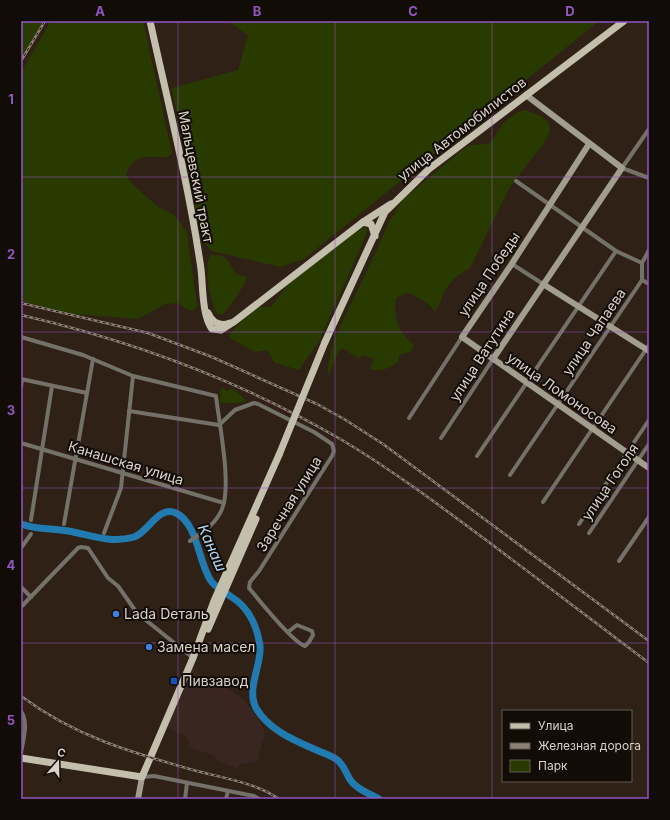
<svg xmlns="http://www.w3.org/2000/svg" width="670" height="820" viewBox="0 0 670 820" font-family="Inter,sans-serif">
<style>
.industrial{fill:#392621}
.green{fill:#283a00}
.lines{fill:none;stroke-linecap:round;stroke-linejoin:round}
.river{stroke:#217bb0;stroke-width:7}
.street{stroke:#747168;stroke-width:4}
.secondary{stroke:#a19d8f;stroke-width:6}
.primary{stroke:#c4bfad;stroke-width:7}
.rail-casing{stroke:#8c8177;stroke-width:2.5}
.rail{stroke:#120c07;stroke-width:1;stroke-dasharray:3;stroke-linecap:butt}
.primary-bridge{stroke:#c4bfad;stroke-width:7}
.grid{fill:none;stroke:#9355c2;stroke-width:1;stroke-opacity:0.55}
.shop-dot{fill:#3f7fe0;stroke:#120c07;stroke-width:1.5}
.transit-dot{fill:#1a4fb4;stroke:#120c07;stroke-width:1.5}
.labels{text-anchor:middle;stroke-width:4;stroke-linejoin:round;paint-order:stroke}
.street-label{font-size:14px;fill:#dad1c9;stroke:#120c07}
.poi-label{font-size:14px;fill:#dad1c9;stroke:#120c07;text-anchor:start}
.water-label{font-size:15px;font-style:italic;fill:#b1d8f6;stroke:#120c07}
.neatline{fill:none;stroke:#9355c2;stroke-width:1.5}
.grid-label{font-size:13px;text-anchor:middle;font-weight:bold;fill:#9355c2}
</style>
<rect width="100%" height="100%" fill="#2f2115"/>
<polygon class="industrial" points="191,667 198,670 197,673 214,683 222,685 243,699 260,721 265,732 257,762 240,764 238,769 216,760 217,757 187,746 189,741 187,737 167,727"/>
<g class="green">
<polygon points="21,21 45,21 21,61"/>
<path d="M51,21h92l29,132 -4,4c-21,0 -35,-4 -42,18l7,10 24,21 17,9 13,17 10,74 -4,5 -7,-2 -8,-6 -13,1 -27,15 -65,-5 -52,-13v-229z"/>
<polygon points="230,21 599,21 304,259 280,267 212,251 201,240 172,88 238,70 248,35 230,23"/>
<path d="M525,110l18,7 6,6 1,8 -4,9 -36,47 -40,81c-8,5 -17,10 -22,18 -6,7 -7,18 -13,26 -6,-10 -18,-16 -29,-19l-10,5c-3,19 2,34 18,47l-3,7 -8,1 -4,3 -1,6c-9,7 -17,10 -28,7l4,-10 -12,-4 -3,4 -16,-11 -4,2 -10,24h-2l5,-28 4,-11 38,-79 15,-34 14,-23 59,-49 8,-5 16,-1 6,-3 11,-18 15,-11z"/>
<polygon points="360,227 367,228 367,231 364,240 318,343 299,370 275,363 267,350 255,352 230,338 229,335 244,318 258,307 269,307 273,305 289,283"/>
<path d="M211,255c20,0 15,7 26,19l10,3c0,6 -18,30 -23,37l-6,1c-7,-10 -16,-51 -7,-60z"/>
<polygon points="221,387 227,391 232,388 247,401 238,403 220,403"/>
</g>
<g class="lines">
<path class="river" d="M21,524c16,6 31,4 47,7 23,4 43,13 66,6 14,-4 24,-32 42,-24 22,11 22,49 35,68 5,7 13,10 19,15 19,11 27,29 30,50 2,19 -14,42 -4,62 12,21 37,32 58,41 7,3 16,6 22,10 8,5 10,15 15,22 8,10 18,12 28,18"/>
<g class="street">
<polyline points="649,129 622,168 649,178"/>
<polyline points="516,181 616,251 642,263 642,280"/>
<polyline points="642,263 649,250"/>
<polyline points="512,264 543,284"/>
<polyline points="642,280 649,284"/>
<path d="M21,337l62,18 50,21 83,20c3,27 16,89 6,113 -6,15 -19,23 -32,32"/>
<polyline points="21,379 87,393"/>
<polyline points="21,387 22,379"/>
<path d="M129,411l90,14 16,-15 19,-7 4,1 56,28 18,12 2,7 -2,5 -73,115 -9,11 -1,6c10,12 44,55 56,58l4,-4 4,-7 -1,-4 -15,-6 -9,7"/>
<polyline points="409,418 462,337"/>
<polyline points="441,438 493,359"/>
<polyline points="21,443 224,503"/>
<polyline points="477,456 616,251"/>
<polyline points="510,475 642,280"/>
<polyline points="543,502 649,345"/>
<polyline points="31,520 52,386"/>
<polyline points="64,524 93,359"/>
<polyline points="579,524 649,420"/>
<polyline points="104,533 121,488 133,376"/>
<polyline points="589,533 649,444"/>
<polyline points="21,548 31,534"/>
<polyline points="619,561 649,517"/>
<polyline points="21,587 31,597"/>
<polyline points="21,607 78,548 81,547 88,548 108,578 118,586 137,613 193,658"/>
<path d="M21,711c8,12 2,29 0,42"/>
<polyline points="142,777 154,776 254,796 259,799"/>
<polyline points="185,799 187,783"/>
<polyline points="226,799 228,791"/>
</g>
<g class="secondary">
<polyline points="589,144 511,265 462,337 649,468"/>
<polyline points="543,284 649,351"/>
<polyline points="493,359 622,168 526,95"/>
<polyline points="138,799 142,777"/>
</g>
<g class="primary">
<path d="M150,21c18,82 39,165 51,248 2,17 1,47 11,60l9,1 14,-9 128,-99 28,-18"/>
<polyline points="363,222 371,224 375,236"/>
<path d="M208,313c4,9 12,14 22,10"/>
<polyline points="325,342 385,212 429,169 624,21"/>
<polyline points="208,629 256,519"/>
<polyline points="21,758 142,777 193,658 214,601 279,455"/>
</g>
<g class="rail-casing">
<g id="rail">
<polyline points="21,61 45,21"/>
<polyline points="21,303 148,333 212,357 317,404 344,419 383,444 649,641"/>
<path d="M21,315c112,26 222,67 321,125 55,33 105,71 156,109 50,38 101,76 151,114"/>
<path d="M21,696c53,40 109,56 172,74 29,8 61,12 86,29"/>
</g>
</g>
<use href="#rail" class="rail"/>
<polyline class="primary-bridge" points="279,455 325,342"/>
</g>
<path class="grid" d="M178,21v778M335,21v778M492,21v778M21,177h628M21,332h628M21,488h628M21,643h628"/>
<g class="shop-dot">
<circle cx="116" cy="614" r="4"/>
<circle cx="149" cy="647" r="4"/>
</g>
<rect class="transit-dot" x="170" y="677" width="8" height="8" rx="2"/>
<g class="labels">
<g class="street-label">
<text transform="translate(462 129) rotate(-38)" y="5">улица Автомобилистов</text>
<text transform="translate(196 177) rotate(79)" y="5">Мальцевский тракт</text>
<text transform="translate(489 274) rotate(-56)" y="5">улица Победы</text>
<text transform="translate(594 332) rotate(-56)" y="5">улица Чапаева</text>
<text transform="translate(482 355) rotate(-57)" y="5">улица Ватутина</text>
<text transform="translate(562 393) rotate(35)" y="5">улица Ломоносова</text>
<text transform="translate(126 463) rotate(17)" y="5">Канашская улица</text>
<text transform="translate(610 482) rotate(-56)" y="5">улица Гоголя</text>
<text transform="translate(289 504) rotate(-58)" y="5">Заречная улица</text>
</g>
<g class="poi-label">
<text x="124" y="619">Lada Dеталь</text>
<text x="157" y="652">Замена масел</text>
<text x="182" y="686">Пивзавод</text>
</g>
<g class="water-label">
<text transform="translate(212 548) rotate(66)" y="5">Канаш</text>
</g>
</g>
<rect width="670" height="820" fill="none" stroke="#120c07" stroke-width="44"/>
<rect x="502" y="710" width="130" height="72" fill="#120c07" stroke="#625b55"/>
<rect x="510" y="723" width="20" height="6" fill="#c4bfad" stroke="#625b55"/>
<text x="538" y="730" font-size="12" fill="#dad1c9">Улица</text>
<rect x="510" y="743" width="20" height="6" fill="#8c8177" stroke="#625b55"/>
<text x="538" y="750" font-size="12" fill="#dad1c9">Железная дорога</text>
<rect x="510" y="760" width="20" height="12" fill="#283a00" stroke="#625b55"/>
<text x="538" y="770" font-size="12" fill="#dad1c9">Парк</text>
<g transform="translate(58 762) rotate(20)" stroke="#120c07" stroke-width="3" paint-order="stroke">
<path d="M0-3L7 15L0 10L-7 15Z" fill="#dad1c9"/>
<text y="-6" font-size="11" font-weight="bold" text-anchor="middle" fill="#dad1c9">С</text>
</g>
<rect x="22" y="22" width="626" height="776" class="neatline"/>
<g class="grid-label">
<text x="100" y="16">A</text>
<text x="257" y="16">B</text>
<text x="413" y="16">C</text>
<text x="570" y="16">D</text>
<text x="11" y="104">1</text>
<text x="11" y="259">2</text>
<text x="11" y="415">3</text>
<text x="11" y="570">4</text>
<text x="11" y="725">5</text>
</g>
</svg>
